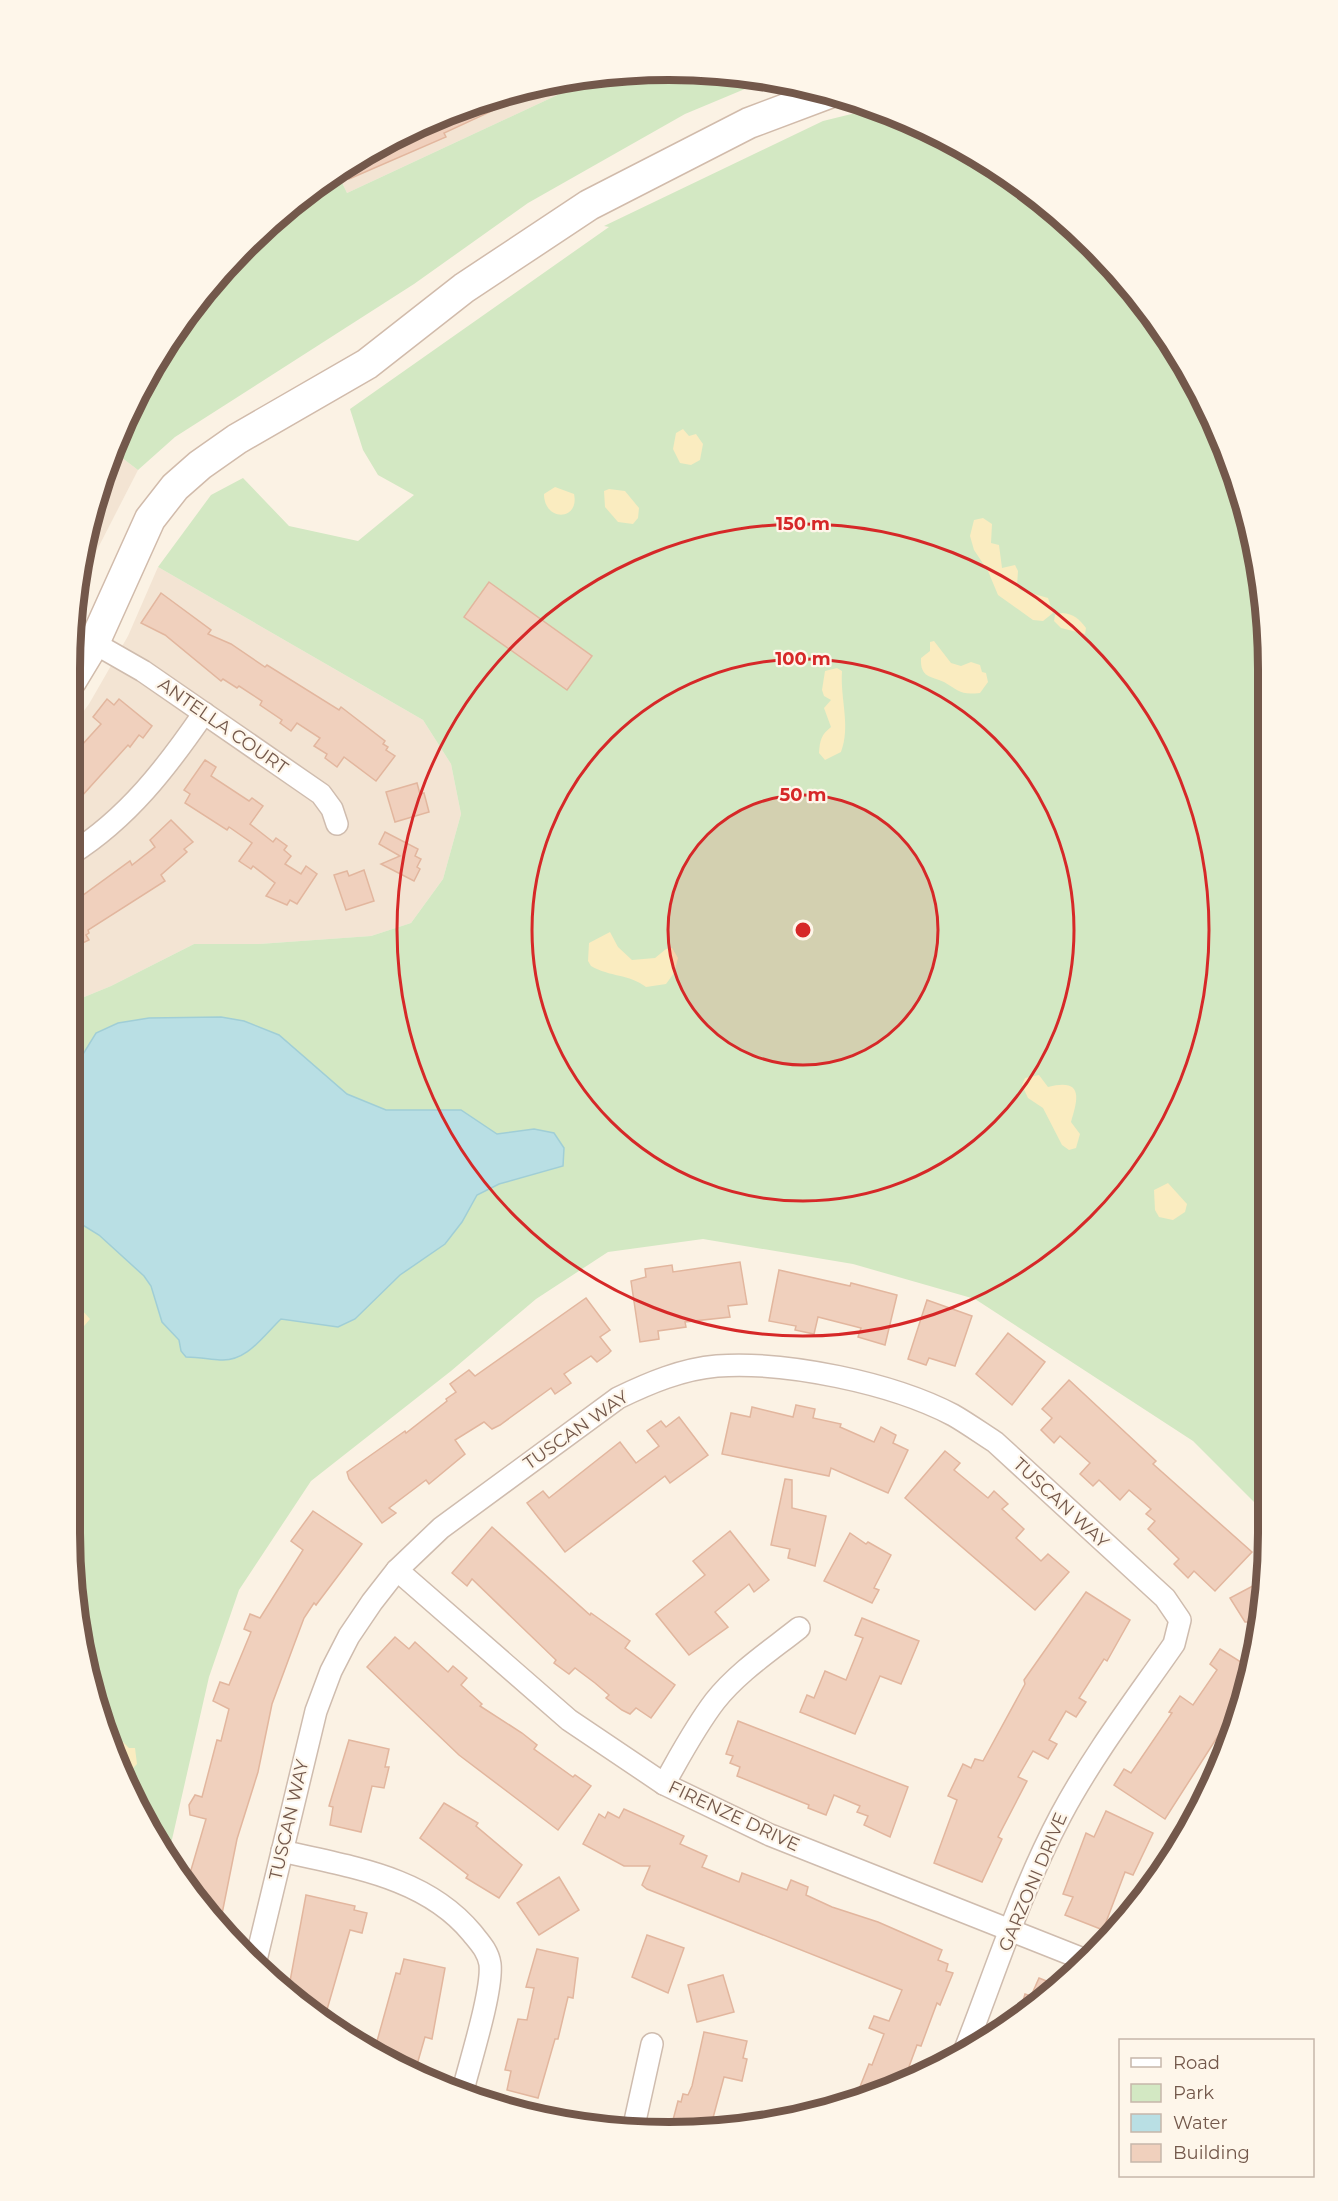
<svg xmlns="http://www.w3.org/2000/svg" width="1338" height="2201" viewBox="0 0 1338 2201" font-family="Montserrat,sans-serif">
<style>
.residential{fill:#f3e4d3}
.green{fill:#d3e8c3}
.sand{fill:#faecc0}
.water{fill:#b9dfe4;stroke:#a0ced6;stroke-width:1.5}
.building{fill:#f0d0bd;stroke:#e2b69e;stroke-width:1.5}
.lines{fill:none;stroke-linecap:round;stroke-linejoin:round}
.street-casing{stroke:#cfbcae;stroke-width:24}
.secondary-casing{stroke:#d1bbab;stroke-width:33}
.street{stroke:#fff;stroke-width:21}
.secondary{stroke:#fff;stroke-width:30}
.ring{fill:none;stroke:#d62828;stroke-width:3}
.labels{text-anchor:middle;stroke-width:4.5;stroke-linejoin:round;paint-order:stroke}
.street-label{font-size:18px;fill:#73584b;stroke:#fef6ea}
.rim{fill:none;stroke:#73584b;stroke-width:8}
.centre{fill:#d62828;stroke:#fef6ea;stroke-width:3}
.ring-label{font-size:18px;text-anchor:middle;font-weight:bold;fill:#d62828;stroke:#fef6ea;stroke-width:4.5;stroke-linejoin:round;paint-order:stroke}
</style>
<rect width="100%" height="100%" fill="#fbf2e4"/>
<g class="residential">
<polygon points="598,76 347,193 336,170 440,115 552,80"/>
<polygon points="113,451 138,470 79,585 101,476"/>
<polygon points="158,567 423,720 451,764 461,814 443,879 411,923 371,936 259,944 194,944 111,986 72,1002 71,728 89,704 128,636"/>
</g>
<g class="green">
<polygon points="669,69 769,79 685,114 528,203 414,284 175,437 138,470 113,451 170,335 245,244 336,170 347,193 598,76"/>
<polygon points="876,108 899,115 1003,170 1120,273 1189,369 1248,513 1268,629 1268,1516 1193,1441 975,1299 853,1264 703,1239 608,1252 536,1299 451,1371 311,1481 239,1590 209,1677 168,1857 131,1798 101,1725 74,1611 72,1002 111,986 194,944 259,944 371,936 411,923 443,879 461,814 451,764 423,720 158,567 211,495 243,478 289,526 358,541 414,495 378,475 363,450 350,409 609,227 604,226 823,121"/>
</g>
<g class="sand">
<polygon points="683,429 689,436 696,434 703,444 700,460 691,465 680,463 673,449 676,433"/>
<path d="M555,487l19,7c6,27 -30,28 -30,0z"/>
<polygon points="609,489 625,491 639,508 638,518 633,524 618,522 605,507 604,491"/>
<polygon points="983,518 992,524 991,543 999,545 1002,568 1015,565 1018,571 1017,586 1020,590 1048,598 1053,613 1043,621 1033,620 998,595 988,571 974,550 970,536 974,520"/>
<path d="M1062,613c12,1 17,6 24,15l-1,6 -24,-6 -7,-7 1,-6z"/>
<path d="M934,641l17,22 10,3 10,-4 9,3 2,7 4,1 2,9 -8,11c-21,2 -20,-2 -36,-11 -13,-6 -24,-4 -23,-24l9,-7v-9z"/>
<path d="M837,668l5,3c-2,28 9,55 -1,81l-16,8 -6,-7c1,-13 2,-18 12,-26l-7,-19 7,-8 -7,-4 -2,-6 3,-19z"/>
<path d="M610,932l8,15 14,13 23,-2 11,-9 6,-1 6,10 -4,15 -8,11 -20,3c-17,-13 -36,-10 -55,-21l-3,-5 1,-18z"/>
<path d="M1039,1075l9,12c36,-9 30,12 23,35l9,12 -4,14 -7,2 -7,-5 -19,-37 -15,-10 -6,-13 3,-7z"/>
<polygon points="1168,1183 1187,1204 1185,1212 1173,1220 1159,1217 1155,1210 1154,1190"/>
<polygon points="73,1300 90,1319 79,1332 73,1335"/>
<polygon points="115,1742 123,1742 129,1748 135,1748 137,1764 123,1778 110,1747"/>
</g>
<path class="water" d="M221,1017l23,4 35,14 68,59 39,16h75l36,24 37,-5 20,4 10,15 -1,18 -64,18 -22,11 -15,27 -17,22 -45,31 -45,44 -17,8 -57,-8c-18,17 -34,43 -61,41 -12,-1 -22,-3 -34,-3l-5,-6 -2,-11 -17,-18 -11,-36 -7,-10 -45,-41 -26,-16 -1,-147 24,-39 22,-10 31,-5z"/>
<g class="building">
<polygon points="508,94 511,102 444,133 446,137 349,179 343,166 440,115"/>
<polygon points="489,582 592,656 567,690 464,617"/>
<polygon points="161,593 211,630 208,634 231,644 265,667 267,665 339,710 341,707 385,741 383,744 388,747 386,750 395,756 376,781 344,757 337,767 325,758 327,754 314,746 320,738 297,723 291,731 280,723 282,720 260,705 262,701 239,686 237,688 223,679 221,681 165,635 141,623"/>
<polygon points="107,699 114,705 119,699 152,726 143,738 139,735 130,747 128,745 71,808 71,757 101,724 93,717"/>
<polygon points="205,760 216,767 211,776 249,801 252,798 263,806 250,824 273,842 276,838 287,846 284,850 291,856 285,864 301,874 306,866 317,874 297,904 290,900 287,905 266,896 275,883 253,866 251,869 239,861 252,843 229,827 227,830 185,803 190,794 184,790"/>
<polygon points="417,783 420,794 424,793 429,812 395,822 386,792"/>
<polygon points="171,820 193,842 184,849 187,852 161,875 165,881 88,930 89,933 86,935 89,940 72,948 71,904 130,861 132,865 155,847 150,840"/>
<polygon points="385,832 418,849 415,856 421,859 417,867 420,869 414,881 381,864 400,856 379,844"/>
<polygon points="364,870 374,901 346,910 334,875 347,871 349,876"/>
<polygon points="740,1262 747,1304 728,1306 730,1317 685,1322 686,1327 658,1331 659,1339 640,1342 631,1281 646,1277 645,1269 672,1265 673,1272"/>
<polygon points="779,1270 850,1286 851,1283 897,1295 885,1345 858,1337 861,1328 818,1317 814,1334 795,1330 796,1326 769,1321"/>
<polygon points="586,1298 610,1330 600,1337 611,1351 608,1354 597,1362 591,1356 564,1374 571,1383 555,1394 551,1388 500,1425 492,1429 484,1422 455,1440 465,1454 429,1484 426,1480 389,1508 396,1513 382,1523 349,1479 347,1472 405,1431 406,1433 447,1401 446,1399 456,1392 450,1384 469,1370 475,1376"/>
<polygon points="927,1300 972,1316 955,1366 929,1358 926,1365 908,1359"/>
<polygon points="1008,1333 1045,1362 1012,1405 976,1374"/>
<polygon points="1069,1380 1156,1461 1153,1464 1252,1552 1215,1591 1194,1571 1188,1578 1174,1564 1179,1559 1148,1529 1155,1521 1146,1514 1151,1509 1129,1490 1120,1500 1099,1480 1093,1486 1080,1474 1090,1463 1060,1436 1054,1443 1041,1430 1052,1418 1042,1409"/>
<polygon points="796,1405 815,1409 813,1418 841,1424 840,1427 874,1442 881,1427 896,1435 893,1443 908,1450 888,1493 831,1468 829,1476 722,1454 731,1413 750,1417 752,1407 793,1417"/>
<polygon points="679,1417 708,1455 670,1483 665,1476 565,1552 527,1503 543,1491 549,1498 620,1442 636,1463 659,1446 647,1431 661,1421 666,1427"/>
<polygon points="945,1451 960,1463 954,1470 988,1498 994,1491 1008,1504 1002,1509 1024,1529 1016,1538 1041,1561 1048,1554 1069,1572 1035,1610 905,1498"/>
<polygon points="785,1479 792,1480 792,1508 826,1516 815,1566 788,1558 790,1549 771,1545"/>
<polygon points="313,1511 362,1544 316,1605 314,1603 304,1618 295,1642 272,1704 258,1772 237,1839 220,1924 186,1887 206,1819 190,1815 189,1805 195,1795 202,1797 217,1740 221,1741 229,1709 213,1701 220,1682 229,1685 251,1632 244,1629 250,1614 260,1618 303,1550 291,1541"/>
<polygon points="492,1527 590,1615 591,1613 630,1641 625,1648 675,1685 651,1718 636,1708 630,1714 622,1710 606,1698 609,1695 595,1683 575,1668 569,1674 554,1663 556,1660 472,1579 467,1586 452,1573"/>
<polygon points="730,1531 769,1580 754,1592 749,1584 715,1612 728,1627 689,1655 656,1614 705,1575 693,1561"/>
<polygon points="850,1533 866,1544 868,1542 891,1555 874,1588 879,1590 872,1603 824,1581"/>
<polygon points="1266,1579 1258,1622 1245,1622 1230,1598"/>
<polygon points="1086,1592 1130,1620 1107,1661 1104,1659 1079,1698 1086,1702 1076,1717 1066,1711 1049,1740 1057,1744 1048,1759 1033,1751 1018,1777 1027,1781 998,1837 1002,1839 982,1882 934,1863 957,1800 948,1796 963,1764 971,1768 975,1759 983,1761 1025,1684 1024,1680"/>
<polygon points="862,1618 919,1641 901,1684 880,1676 855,1734 800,1712 807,1695 814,1698 825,1671 846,1680 863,1638 855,1635"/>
<polygon points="395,1637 409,1649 415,1642 448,1672 453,1666 467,1678 461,1685 482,1704 480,1706 522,1733 537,1745 534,1749 573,1777 575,1775 591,1786 558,1830 459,1755 367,1667"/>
<polygon points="1220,1649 1249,1667 1239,1717 1234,1714 1218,1736 1165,1819 1114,1785 1124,1769 1131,1773 1172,1713 1169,1712 1180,1696 1193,1705 1217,1670 1210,1664"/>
<polygon points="738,1721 908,1787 890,1837 864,1825 868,1816 857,1812 860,1806 834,1795 826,1815 808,1808 809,1805 737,1776 740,1767 730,1763 733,1756 726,1754"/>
<polygon points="349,1740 389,1749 385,1767 389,1767 384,1788 372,1786 361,1832 330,1825 333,1807 329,1806"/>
<polygon points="444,1803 478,1823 476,1826 522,1865 499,1898 466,1878 468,1875 420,1838"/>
<polygon points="624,1809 684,1836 680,1844 707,1856 702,1867 739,1882 742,1873 787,1890 791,1880 808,1887 806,1895 832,1907 878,1922 942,1950 938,1960 948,1964 946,1971 953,1973 940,2005 937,2003 921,2046 917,2045 903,2083 854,2102 869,2064 872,2065 884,2034 869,2028 874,2016 889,2021 902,1990 647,1889 642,1885 650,1866 624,1866 583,1844 599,1814 605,1818 608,1812 619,1818"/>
<polygon points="1106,1811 1153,1833 1133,1875 1125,1872 1103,1930 1065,1915 1073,1897 1063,1894 1086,1833 1094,1837"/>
<polygon points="559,1877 579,1910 539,1935 517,1903"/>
<polygon points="306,1895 355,1906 354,1910 367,1913 362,1933 350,1930 324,2020 304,2008 288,1992"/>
<polygon points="647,1935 684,1948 668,1993 632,1977"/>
<polygon points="537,1949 578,1958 573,1998 568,1997 558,2039 555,2039 538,2098 507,2090 511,2071 505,2070 518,2019 527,2020 534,1988 526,1987"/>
<polygon points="404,1959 445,1968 432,2039 425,2037 414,2075 374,2052 396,1973 400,1974"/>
<polygon points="723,1975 734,2012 697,2022 688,1985"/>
<polygon points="1039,1978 1059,1986 1018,2018 1025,1994 1031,1996"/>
<polygon points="704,2032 747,2041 743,2058 747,2059 742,2081 724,2077 710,2129 673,2120 678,2101 681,2102 683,2094 688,2095 692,2086"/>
</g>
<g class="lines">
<g class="street-casing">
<g id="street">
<polyline points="94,643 143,671 321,794 332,809 337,824"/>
<path d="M71,854c57,-36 96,-87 133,-141"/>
<polyline points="397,1570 569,1720 664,1784 770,1835 1088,1961"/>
<path d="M664,1784c16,-28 31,-57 51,-83 23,-29 55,-50 84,-73"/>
<path d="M282,1851c67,16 143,25 190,82 8,10 16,18 18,31 3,27 -21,101 -28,130"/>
<path d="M256,1960l60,-249 15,-40 18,-35 23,-34 25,-32 44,-42 177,-130c31,-15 64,-29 99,-32 69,-5 175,17 236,49 14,8 28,18 42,27l170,156 15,22 -6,24c-39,56 -81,111 -113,171 -40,75 -66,158 -97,237"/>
<polyline points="633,2130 652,2044"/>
</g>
</g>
<g class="secondary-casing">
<polyline id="secondary" points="71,681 94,643 150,519 175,487 200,465 237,439 367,364 464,288 589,205 749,123 829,93"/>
</g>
<use href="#street" class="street"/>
<use href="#secondary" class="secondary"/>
</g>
<circle cx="803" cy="930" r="135" fill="#d62828" fill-opacity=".12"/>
<g class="ring">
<circle cx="803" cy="930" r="135"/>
<circle cx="803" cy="930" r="271"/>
<circle cx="803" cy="930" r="406"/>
</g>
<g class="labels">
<g class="street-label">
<text transform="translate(223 726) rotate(35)" y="6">ANTELLA COURT</text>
<text transform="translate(576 1430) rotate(-35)" y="6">TUSCAN WAY</text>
<text transform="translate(1061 1503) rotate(43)" y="6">TUSCAN WAY</text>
<text transform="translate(734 1816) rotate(25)" y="6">FIRENZE DRIVE</text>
<text transform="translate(289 1820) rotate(-77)" y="6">TUSCAN WAY</text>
<text transform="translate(1033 1882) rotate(-67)" y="6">GARZONI DRIVE</text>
</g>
</g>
<path d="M0 0H1338V2201H0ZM669 80H669A589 589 0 0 1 1258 669V1533A589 589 0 0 1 669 2122H669A589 589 0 0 1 80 1533V669A589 589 0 0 1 669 80Z" fill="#fef6ea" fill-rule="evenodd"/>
<path class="rim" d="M669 80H669A589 589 0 0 1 1258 669V1533A589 589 0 0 1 669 2122H669A589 589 0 0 1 80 1533V669A589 589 0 0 1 669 80Z"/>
<circle cx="803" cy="930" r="9" class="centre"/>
<g class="ring-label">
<text x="803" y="530">150 m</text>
<text x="803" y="665">100 m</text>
<text x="803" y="801">50 m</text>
</g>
<rect x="1119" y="2039" width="195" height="138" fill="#fef6ea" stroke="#c6b7aa" stroke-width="1.5"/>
<rect x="1131" y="2058" width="30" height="9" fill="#ffffff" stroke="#c6b7aa" stroke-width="1.5"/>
<text x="1173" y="2069" font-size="18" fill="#73584b">Road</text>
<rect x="1131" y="2084" width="30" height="18" fill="#d3e8c3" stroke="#c6b7aa" stroke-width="1.5"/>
<text x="1173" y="2099" font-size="18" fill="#73584b">Park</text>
<rect x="1131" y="2114" width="30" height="18" fill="#b9dfe4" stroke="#c6b7aa" stroke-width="1.5"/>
<text x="1173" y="2129" font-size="18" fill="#73584b">Water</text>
<rect x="1131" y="2144" width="30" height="18" fill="#f0d0bd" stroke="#c6b7aa" stroke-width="1.5"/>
<text x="1173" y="2159" font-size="18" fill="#73584b">Building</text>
</svg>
